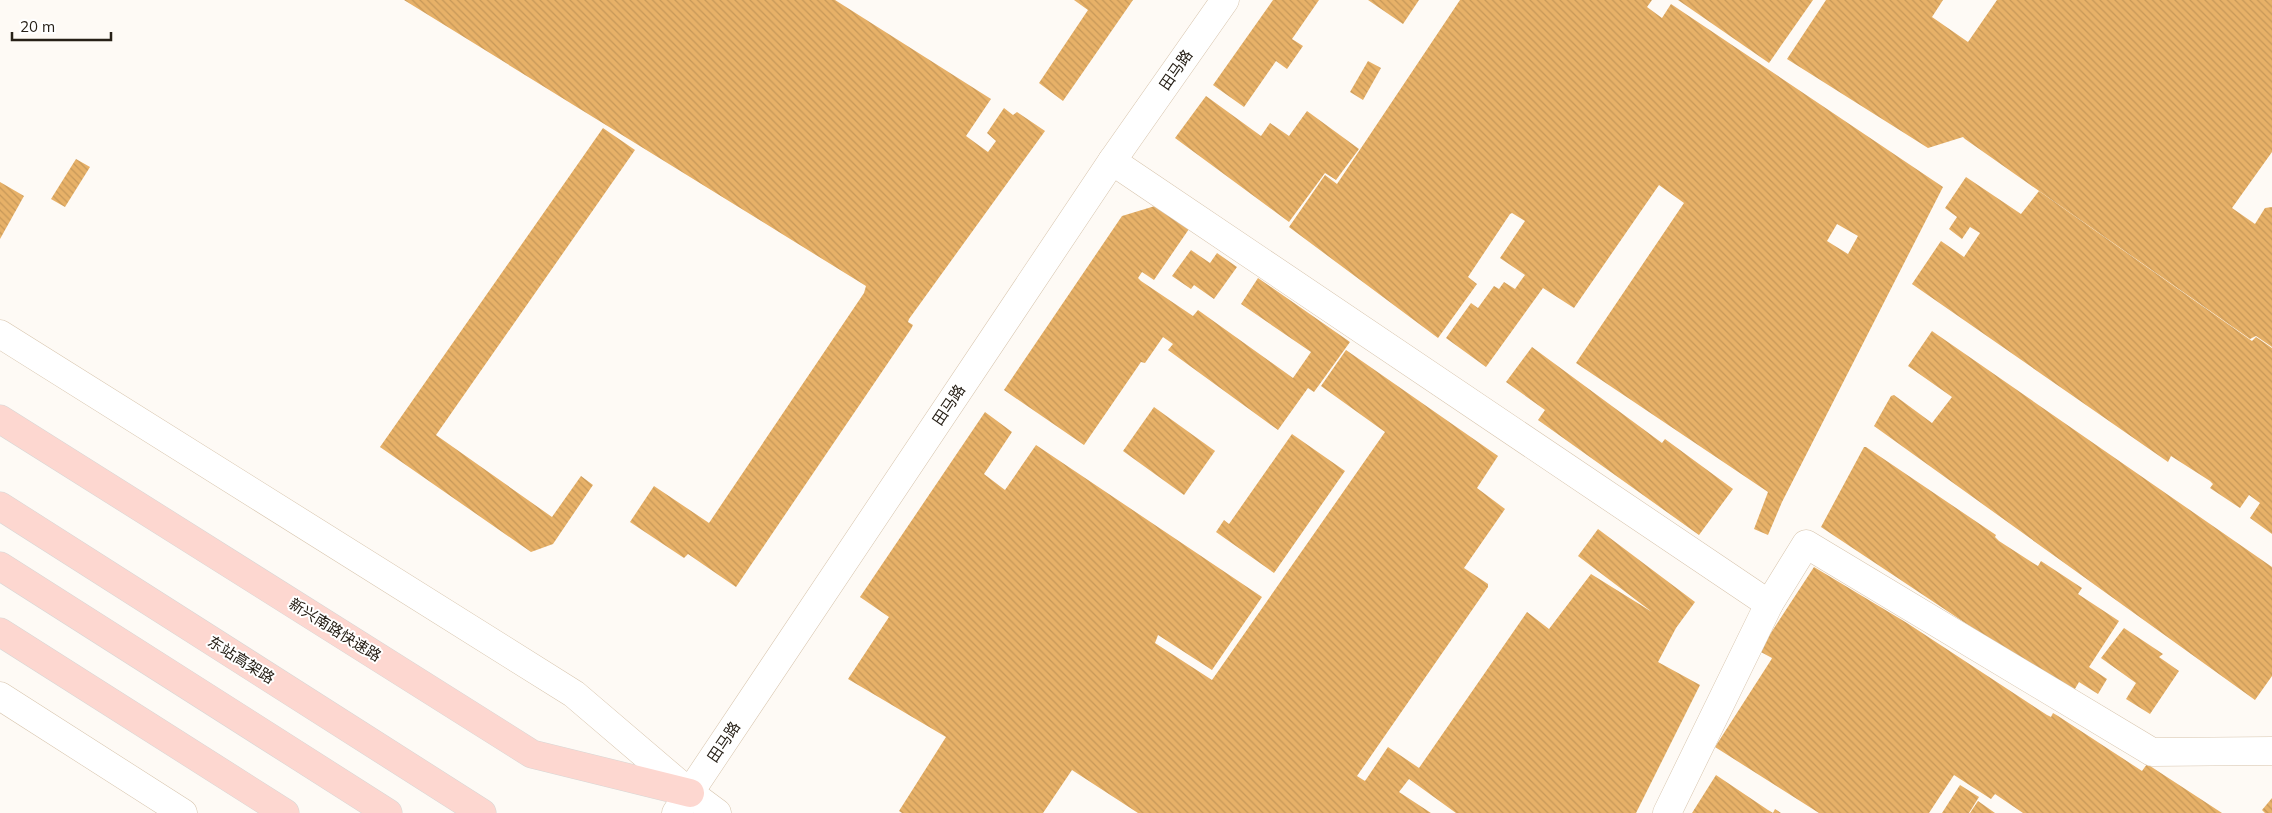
<svg xmlns="http://www.w3.org/2000/svg" width="2272" height="813" viewBox="0 0 2272 813" font-family="Mulish,'Noto Sans SC',sans-serif">
<style>
.building{fill:url(#building-back-hatch);fill-rule:evenodd}
.lines{fill:none;stroke-linecap:round;stroke-linejoin:round}
.street-casing{stroke:#d7c4ac;stroke-width:29}
.secondary-casing{stroke:#d7c4ac;stroke-width:29}
.primary-casing{stroke:#d8d7d5;stroke-width:29}
.street{stroke:#fff;stroke-width:28}
.secondary{stroke:#fff;stroke-width:28}
.primary{stroke:#fdd7d0;stroke-width:28}
.labels{text-anchor:middle;stroke-width:4;stroke-linejoin:round;paint-order:stroke}
.street-label{font-size:15px;fill:#272017;stroke:#fff}
</style>
<defs>
<pattern id="building-back-hatch" width="6" height="6" patternUnits="userSpaceOnUse" patternTransform="scale(1.25)"><rect width="6" height="6" fill="#e7b168"/><path d="M-1 5l2 2M0 0l6 6M5-1l2 2" fill="none" stroke="#c69859"/></pattern>
</defs>
<rect width="100%" height="100%" fill="#fefaf5"/>
<g class="building">
<polygon points="404,0 835,0 991,99 966,136 988,152 996,141 987,133 1004,108 1013,115 1017,112 1045,131 909,319 908,322 913,325 911,329 736,587 688,554 684,558 630,522 654,486 709,523 864,293 866,286"/>
<polygon points="1074,0 1133,0 1063,101 1039,83 1088,10"/>
<polygon points="1273,0 1319,0 1292,39 1303,46 1287,69 1276,61 1244,107 1213,85"/>
<polygon points="1368,0 1419,0 1403,24"/>
<path d="M1460,0h192l-5,7 15,11 9,-14 272,183 -161,315 -14,33 -14,-6 14,-37 -192,-129 108,-160 -25,-18 -85,123 -31,-20 -57,79 -40,-29 25,-35 7,5 16,-22 5,3 5,-7 11,7 7,-10 3,-4 -25,-17 25,-37 -13,-8 -2,1 -42,63 9,7 -39,54 -149,-111 36,-52 12,9zM1837,224l21,12 -10,18 -21,-13z"/>
<polygon points="1678,0 1813,0 1769,63"/>
<polygon points="1826,0 1943,0 1932,17 1968,42 1997,0 2272,0 2272,152 2232,208 2255,224 2265,208 2272,207 2272,347 2256,336 2250,339 1965,139 1963,137 1928,148 1787,59"/>
<polygon points="1368,61 1381,68 1363,100 1350,92"/>
<polygon points="1206,96 1261,136 1270,123 1289,136 1307,111 1359,149 1336,180 1325,173 1289,222 1175,138"/>
<polygon points="603,128 635,150 436,435 552,517 581,476 593,485 553,544 531,552 380,447"/>
<polygon points="76,159 90,167 65,207 51,199"/>
<polygon points="1966,177 2021,214 2039,191 2252,341 2256,337 2272,348 2272,534 2250,518 2260,503 2249,495 2240,508 2210,488 2213,484 2210,481 2171,456 2168,462 1912,284 1941,241 1964,257 1980,233 1970,227 1962,239 1949,229 1957,217 1945,208"/>
<polygon points="0,182 24,196 0,239"/>
<polygon points="1155,206 1189,229 1154,280 1142,272 1138,278 1141,281 1193,316 1198,310 1293,378 1311,352 1241,304 1258,278 1350,342 1314,392 1308,388 1278,430 1168,350 1173,344 1163,337 1145,363 1141,362 1084,445 1004,390 1122,216"/>
<polygon points="1191,250 1210,263 1217,253 1237,267 1214,299 1194,285 1191,289 1172,276"/>
<polygon points="1932,331 2272,567 2272,676 2255,700 1874,426 1891,396 1894,395 1932,423 1952,397 1908,366"/>
<polygon points="1532,347 1662,443 1665,439 1733,489 1699,535 1538,420 1545,410 1506,382"/>
<polygon points="1346,350 1498,456 1477,488 1505,509 1464,568 1488,584 1488,587 1357,776 1365,781 1388,747 1419,768 1527,612 1549,629 1591,574 1652,612 1578,556 1598,529 1695,602 1676,628 1658,662 1700,685 1636,813 1456,813 1409,779 1399,792 1431,813 1138,813 1072,770 1043,813 902,813 899,811 946,737 848,679 889,617 860,597 985,412 1012,432 984,474 1005,490 1036,445 1262,597 1212,670 1158,635 1155,643 1212,680 1385,432 1321,386"/>
<polygon points="1154,407 1215,451 1184,495 1123,451"/>
<polygon points="1292,434 1345,471 1274,573 1216,532 1224,520 1229,524"/>
<polygon points="1864,447 1866,447 1996,535 1995,537 1999,541 2033,563 2038,566 2041,561 2082,588 2078,594 2119,621 2089,667 2107,679 2098,694 2079,682 2072,694 1821,527"/>
<polygon points="1814,567 1907,623 2047,715 2051,717 2053,713 2058,716 2142,771 2147,764 2222,813 2023,813 1995,794 1991,799 1954,775 1929,813 1819,813 1715,747 1771,660 1772,658 1759,651"/>
<polygon points="2124,628 2163,654 2159,657 2179,671 2150,714 2126,699 2136,683 2101,658"/>
<polygon points="1716,775 1768,810 1773,813 1775,809 1781,813 1692,813"/>
<polygon points="1960,785 1979,797 1969,813 1942,813"/>
<polygon points="2272,798 2272,813 2265,813 2262,810"/>
<polygon points="1978,801 1995,813 1970,813"/>
</g>
<g class="lines">
<g class="street-casing">
<g id="street">
<polyline points="1112,161 1769,604 1667,813"/>
<polyline points="1769,604 1806,544 2152,752 2272,751"/>
</g>
</g>
<g class="secondary-casing">
<g id="secondary">
<polyline points="0,334 574,694 690,793 717,813"/>
<polyline points="0,696 183,813"/>
<polyline points="676,813 1112,161 1225,0"/>
</g>
</g>
<g class="primary-casing">
<g id="primary">
<polyline points="0,419 532,754 690,793"/>
<polyline points="0,506 482,813"/>
<polyline points="0,566 388,813"/>
<polyline points="0,632 285,813"/>
</g>
</g>
<use href="#street" class="street"/>
<use href="#secondary" class="secondary"/>
<use href="#primary" class="primary"/>
</g>
<g class="labels">
<g class="street-label">
<text transform="translate(1176 70) rotate(-55)" y="5">田马路</text>
<text transform="translate(949 405) rotate(-56)" y="5">田马路</text>
<text transform="translate(335 630) rotate(32)" y="5">新兴南路快速路</text>
<text transform="translate(241 660) rotate(32)" y="5">东站高架路</text>
<text transform="translate(724 742) rotate(-56)" y="5">田马路</text>
</g>
</g>
<path d="M12 32v8h99v-8" fill="none" stroke="#272017" stroke-width="2.5"/>
<text x="20" y="32" font-size="15" fill="#272017" stroke="#ffffff" stroke-width="4" paint-order="stroke">20 m</text>
</svg>
